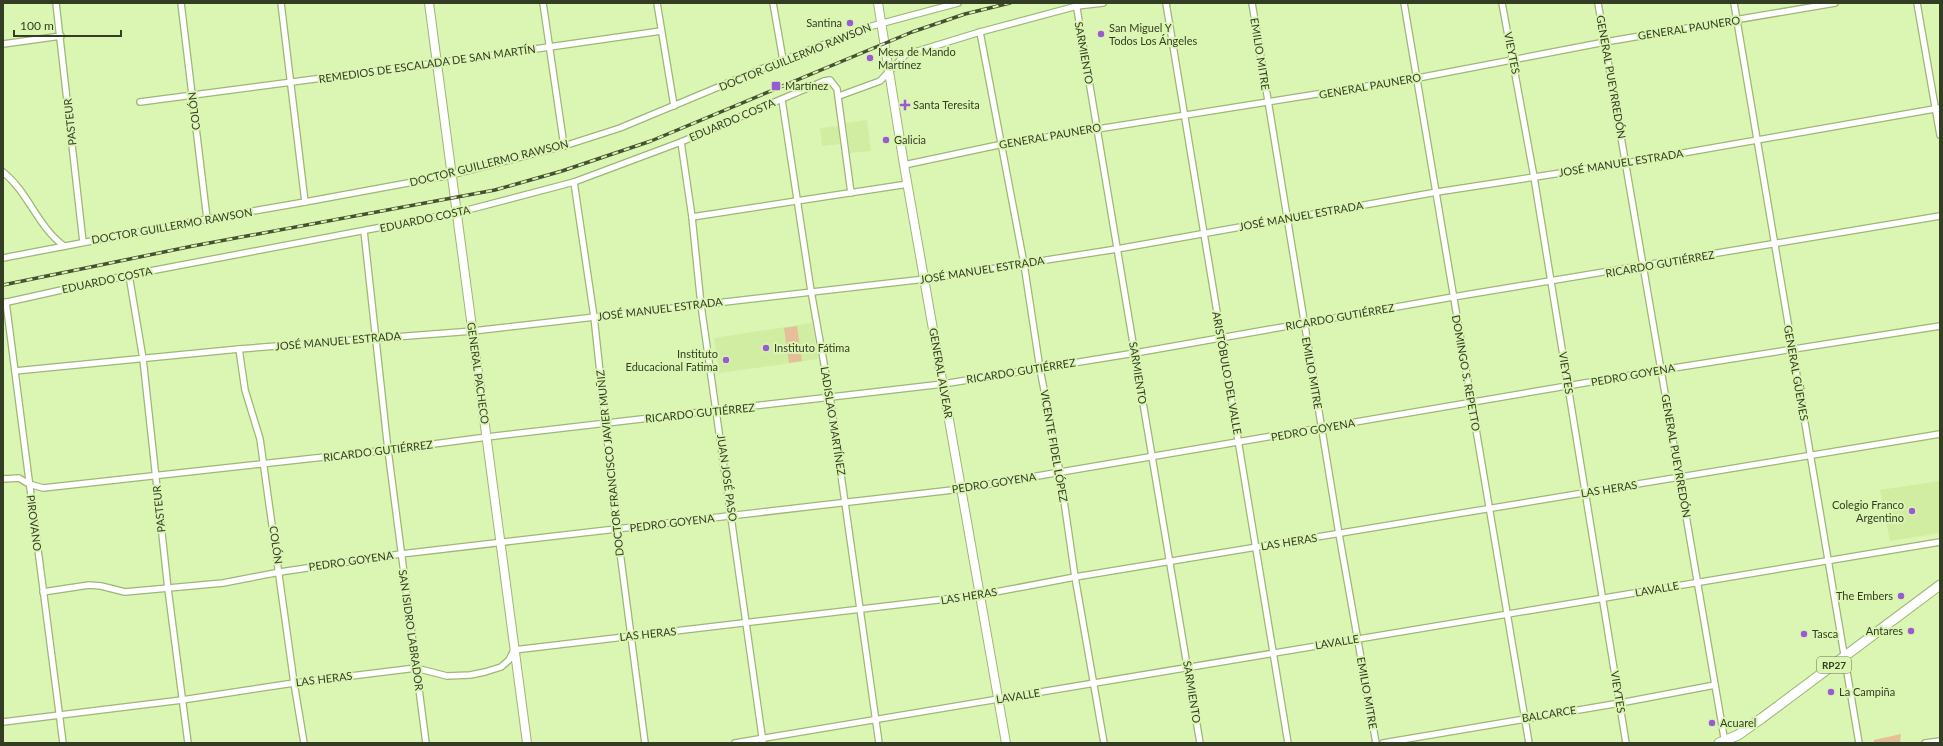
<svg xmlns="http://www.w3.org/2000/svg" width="1943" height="746" viewBox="0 0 1943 746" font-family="Lato,sans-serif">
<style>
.built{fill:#d0eda2}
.green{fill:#e5bf9a}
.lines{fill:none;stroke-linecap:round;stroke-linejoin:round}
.street-casing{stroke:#9eb676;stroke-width:8}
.secondary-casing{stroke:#9eb676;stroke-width:10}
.primary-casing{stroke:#9eb676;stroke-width:11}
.street{stroke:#fff;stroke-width:5.5}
.secondary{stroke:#fff;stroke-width:8}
.primary{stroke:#fff;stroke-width:9}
.rail-casing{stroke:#455132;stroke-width:3.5}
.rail{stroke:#dbf5b2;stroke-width:2;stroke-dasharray:6;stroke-linecap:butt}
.poi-dot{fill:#995bd2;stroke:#dbf5b2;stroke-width:1.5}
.labels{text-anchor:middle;stroke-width:4;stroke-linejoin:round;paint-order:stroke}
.shield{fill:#dbf5b2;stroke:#65744e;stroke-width:1}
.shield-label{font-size:10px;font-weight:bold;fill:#333d23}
.poi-label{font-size:11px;fill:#333d23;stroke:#dbf5b2;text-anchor:start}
.street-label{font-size:11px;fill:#333d23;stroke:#dbf5b2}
</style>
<rect width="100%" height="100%" fill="#dbf5b2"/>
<g class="built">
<polygon points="867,120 871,151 850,153 846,123"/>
<polygon points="838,126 840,144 822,146 820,128"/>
<polygon points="812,323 818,359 719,373 714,338"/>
<polygon points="1940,481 1940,533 1890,541 1880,490"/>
</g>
<g class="green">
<polygon points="797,326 802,361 789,363 784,328"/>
<polygon points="1901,734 1900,743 1874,743 1874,740"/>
</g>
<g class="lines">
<g class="street-casing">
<g id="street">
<polyline points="56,3 83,242"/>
<polyline points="181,3 207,219"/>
<polyline points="281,3 305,202"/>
<polyline points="543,3 564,146"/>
<polyline points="657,3 674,106"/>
<polyline points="773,3 783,60"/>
<polyline points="1076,3 1200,743"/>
<polyline points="1166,3 1288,743"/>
<polyline points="1252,3 1339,534 1376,743"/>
<polyline points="1404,3 1529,743"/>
<polyline points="1502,3 1534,177 1626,743"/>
<polyline points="1598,3 1725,743"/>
<polyline points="1734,3 1859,743"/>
<polyline points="1917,3 1940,135"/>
<polyline points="980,32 1024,264 1040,369 1060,473 1075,577 1104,743"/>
<polyline points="3,44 61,36"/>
<polyline points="839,96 880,81 905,55 980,32 1077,6 1103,3"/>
<polyline points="782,100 811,291 830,397 879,743"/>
<polyline points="140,102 437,63 661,31"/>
<polyline points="681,142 692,217 701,305 763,743"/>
<polyline points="904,165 1003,144 1418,78 1605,42 1835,3"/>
<path d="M3,172c26,21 34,54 61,74"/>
<polyline points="574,182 594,317 617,529 645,743"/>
<polyline points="692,217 908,184"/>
<polyline points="364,231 388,450 426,743"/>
<polyline points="3,258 207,219 305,202 451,175 564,146 620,128 783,60 872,26 958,3"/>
<polyline points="129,275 143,359 168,589 188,743"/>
<polyline points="6,302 63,743"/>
<polyline points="3,303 129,275 456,213 574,182 681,142 824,81 830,80 837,89 851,193"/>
<polyline points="239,349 245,390 260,439 294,683 304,743"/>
<polyline points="15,371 239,349 473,331 925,279 1117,249 1437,192 1626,163 1940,108"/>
<polyline points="3,479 19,478 29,484 43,488 388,450 487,437 943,384 1135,353 1453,297 1940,216"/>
<polyline points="43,592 89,585 101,586 125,592 223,583 280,572 401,554 961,489 1661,370 1940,326"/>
<polyline points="3,722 182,700 294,683 416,668 447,676 470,675 485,672 501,667 509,660 514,650 980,595 1075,577 1940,434"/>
<polyline points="735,743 1940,542"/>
<polyline points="1383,743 1620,703 1715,685"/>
<polyline points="1925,743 1940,741"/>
</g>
</g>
<g class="secondary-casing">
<g id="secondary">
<polyline points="429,3 527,743"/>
<polyline points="878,3 904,165 1006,743"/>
</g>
</g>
<g class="primary-casing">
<polyline id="primary" points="1719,743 1738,735 1762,718 1940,585"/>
</g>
<use href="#street" class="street"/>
<use href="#secondary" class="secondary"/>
<use href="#primary" class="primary"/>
<g class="rail-casing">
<polyline id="rail" points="3,285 193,246 495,190 562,171 651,141 912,32 965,14 1010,3"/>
</g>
<use href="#rail" class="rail"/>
</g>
<g class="poi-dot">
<circle cx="850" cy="23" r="4"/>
<circle cx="1101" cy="34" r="4"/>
<circle cx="870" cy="58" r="4"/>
<rect x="771" y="81" width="10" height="10" rx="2"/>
<path d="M903 99h4v4h4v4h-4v4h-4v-4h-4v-4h4z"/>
<circle cx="886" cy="140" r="4"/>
<circle cx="766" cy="348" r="4"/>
<circle cx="726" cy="360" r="4"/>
<circle cx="1912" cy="511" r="4"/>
<circle cx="1901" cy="596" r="4"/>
<circle cx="1911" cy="631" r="4"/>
<circle cx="1804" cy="634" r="4"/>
<circle cx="1831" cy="692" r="4"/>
<circle cx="1712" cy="723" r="4"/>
</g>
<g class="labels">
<rect class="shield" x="1817" y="657" width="34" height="16" rx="3"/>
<g class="shield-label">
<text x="1834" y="669">RP27</text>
</g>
<g class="poi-label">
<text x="842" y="27" text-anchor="end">Santina</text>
<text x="1109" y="32">San Miguel Y<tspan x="1109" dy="13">Todos Los Ángeles</tspan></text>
<text x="878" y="56">Mesa de Mando<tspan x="878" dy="13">Martínez</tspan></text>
<text x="785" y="90">Martínez</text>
<text x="913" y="109">Santa Teresita</text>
<text x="894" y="144">Galicia</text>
<text x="774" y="352">Instituto Fátima</text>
<text x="718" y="358" text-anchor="end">Instituto<tspan x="718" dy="13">Educacional Fatima</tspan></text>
<text x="1904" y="509" text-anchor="end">Colegio Franco<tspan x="1904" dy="13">Argentino</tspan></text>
<text x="1893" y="600" text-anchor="end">The Embers</text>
<text x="1903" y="635" text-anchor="end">Antares</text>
<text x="1812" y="638">Tasca</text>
<text x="1839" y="696">La Campiña</text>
<text x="1720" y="727">Acuarel</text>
</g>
<g class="street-label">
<text transform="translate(1689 28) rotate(-9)" y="4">GENERAL PAUNERO</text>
<text transform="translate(1084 53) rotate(80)" y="4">SARMIENTO</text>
<text transform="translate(1512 53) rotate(79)" y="4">VIEYTES</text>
<text transform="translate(1260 54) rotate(81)" y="4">EMILIO MITRE</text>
<text transform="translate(795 57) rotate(-22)" y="4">DOCTOR GUILLERMO RAWSON</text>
<text transform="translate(427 64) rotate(-8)" y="4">REMEDIOS DE ESCALADA DE SAN MARTÍN</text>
<text transform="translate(1611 77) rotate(80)" y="4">GENERAL PUEYRREDÓN</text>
<text transform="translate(1370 86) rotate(-10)" y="4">GENERAL PAUNERO</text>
<text transform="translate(194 111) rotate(-97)" y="4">COLÓN</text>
<text transform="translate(732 120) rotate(-23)" y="4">EDUARDO COSTA</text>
<text transform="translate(70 122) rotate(-96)" y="4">PASTEUR</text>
<text transform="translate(1050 136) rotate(-10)" y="4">GENERAL PAUNERO</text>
<text transform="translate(489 163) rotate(-14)" y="4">DOCTOR GUILLERMO RAWSON</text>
<text transform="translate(1621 163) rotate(-9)" y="4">JOSÉ MANUEL ESTRADA</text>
<text transform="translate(1301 216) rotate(-10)" y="4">JOSÉ MANUEL ESTRADA</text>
<text transform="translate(425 219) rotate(-12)" y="4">EDUARDO COSTA</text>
<text transform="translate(172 226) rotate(-10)" y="4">DOCTOR GUILLERMO RAWSON</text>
<text transform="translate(1660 264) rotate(-10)" y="4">RICARDO GUTIÉRREZ</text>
<text transform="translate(982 270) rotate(-9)" y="4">JOSÉ MANUEL ESTRADA</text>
<text transform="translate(107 280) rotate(-12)" y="4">EDUARDO COSTA</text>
<text transform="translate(660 309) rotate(-7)" y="4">JOSÉ MANUEL ESTRADA</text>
<text transform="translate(1340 317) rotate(-10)" y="4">RICARDO GUTIÉRREZ</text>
<text transform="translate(338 341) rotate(-5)" y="4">JOSÉ MANUEL ESTRADA</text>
<text transform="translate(1021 371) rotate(-9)" y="4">RICARDO GUTIÉRREZ</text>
<text transform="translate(478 373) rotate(82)" y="4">GENERAL PACHECO</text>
<text transform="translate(941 373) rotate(80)" y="4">GENERAL ALVEAR</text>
<text transform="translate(1138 373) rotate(81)" y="4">SARMIENTO</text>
<text transform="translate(1227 373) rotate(80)" y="4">ARISTÓBULO DEL VALLE</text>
<text transform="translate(1312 373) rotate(80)" y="4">EMILIO MITRE</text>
<text transform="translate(1466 373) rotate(80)" y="4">DOMINGO S. REPETTO</text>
<text transform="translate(1566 373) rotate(81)" y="4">VIEYTES</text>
<text transform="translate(1796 373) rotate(80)" y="4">GENERAL GÜEMES</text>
<text transform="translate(1633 375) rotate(-10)" y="4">PEDRO GOYENA</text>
<text transform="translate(700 413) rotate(-6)" y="4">RICARDO GUTIÉRREZ</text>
<text transform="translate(833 421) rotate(81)" y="4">LADISLAO MARTÍNEZ</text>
<text transform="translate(1313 430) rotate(-10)" y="4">PEDRO GOYENA</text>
<text transform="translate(1054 446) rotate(80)" y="4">VICENTE FIDEL LÓPEZ</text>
<text transform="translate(378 451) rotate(-7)" y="4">RICARDO GUTIÉRREZ</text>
<text transform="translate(1676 456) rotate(80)" y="4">GENERAL PUEYRREDÓN</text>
<text transform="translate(610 463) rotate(-96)" y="4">DOCTOR FRANCISCO JAVIER MUÑIZ</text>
<text transform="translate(727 478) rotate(82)" y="4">JUAN JOSÉ PASO</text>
<text transform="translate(994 483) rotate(-9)" y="4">PEDRO GOYENA</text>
<text transform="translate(1609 489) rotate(-9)" y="4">LAS HERAS</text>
<text transform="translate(159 509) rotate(-96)" y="4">PASTEUR</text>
<text transform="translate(34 523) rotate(83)" y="4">PIROVANO</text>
<text transform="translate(672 523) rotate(-7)" y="4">PEDRO GOYENA</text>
<text transform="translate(1289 542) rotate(-9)" y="4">LAS HERAS</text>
<text transform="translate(276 545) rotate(82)" y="4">COLÓN</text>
<text transform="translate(351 561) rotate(-8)" y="4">PEDRO GOYENA</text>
<text transform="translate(1657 589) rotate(-10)" y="4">LAVALLE</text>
<text transform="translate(969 596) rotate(-9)" y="4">LAS HERAS</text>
<text transform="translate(411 630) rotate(82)" y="4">SAN ISIDRO LABRADOR</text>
<text transform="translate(648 634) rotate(-6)" y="4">LAS HERAS</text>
<text transform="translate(1337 642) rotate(-9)" y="4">LAVALLE</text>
<text transform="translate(324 679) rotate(-7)" y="4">LAS HERAS</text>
<text transform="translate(1192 692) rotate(81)" y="4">SARMIENTO</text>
<text transform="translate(1618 692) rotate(81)" y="4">VIEYTES</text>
<text transform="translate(1367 693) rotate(80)" y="4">EMILIO MITRE</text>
<text transform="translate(1018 696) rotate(-9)" y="4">LAVALLE</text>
<text transform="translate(1549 714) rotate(-9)" y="4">BALCARCE</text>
</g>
</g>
<rect width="1943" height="746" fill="none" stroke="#333d23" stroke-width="8"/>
<path d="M14 30v6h107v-6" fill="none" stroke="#333d23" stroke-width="2"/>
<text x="20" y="30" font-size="12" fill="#333d23" stroke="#dbf5b2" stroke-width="3" paint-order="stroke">100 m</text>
</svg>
